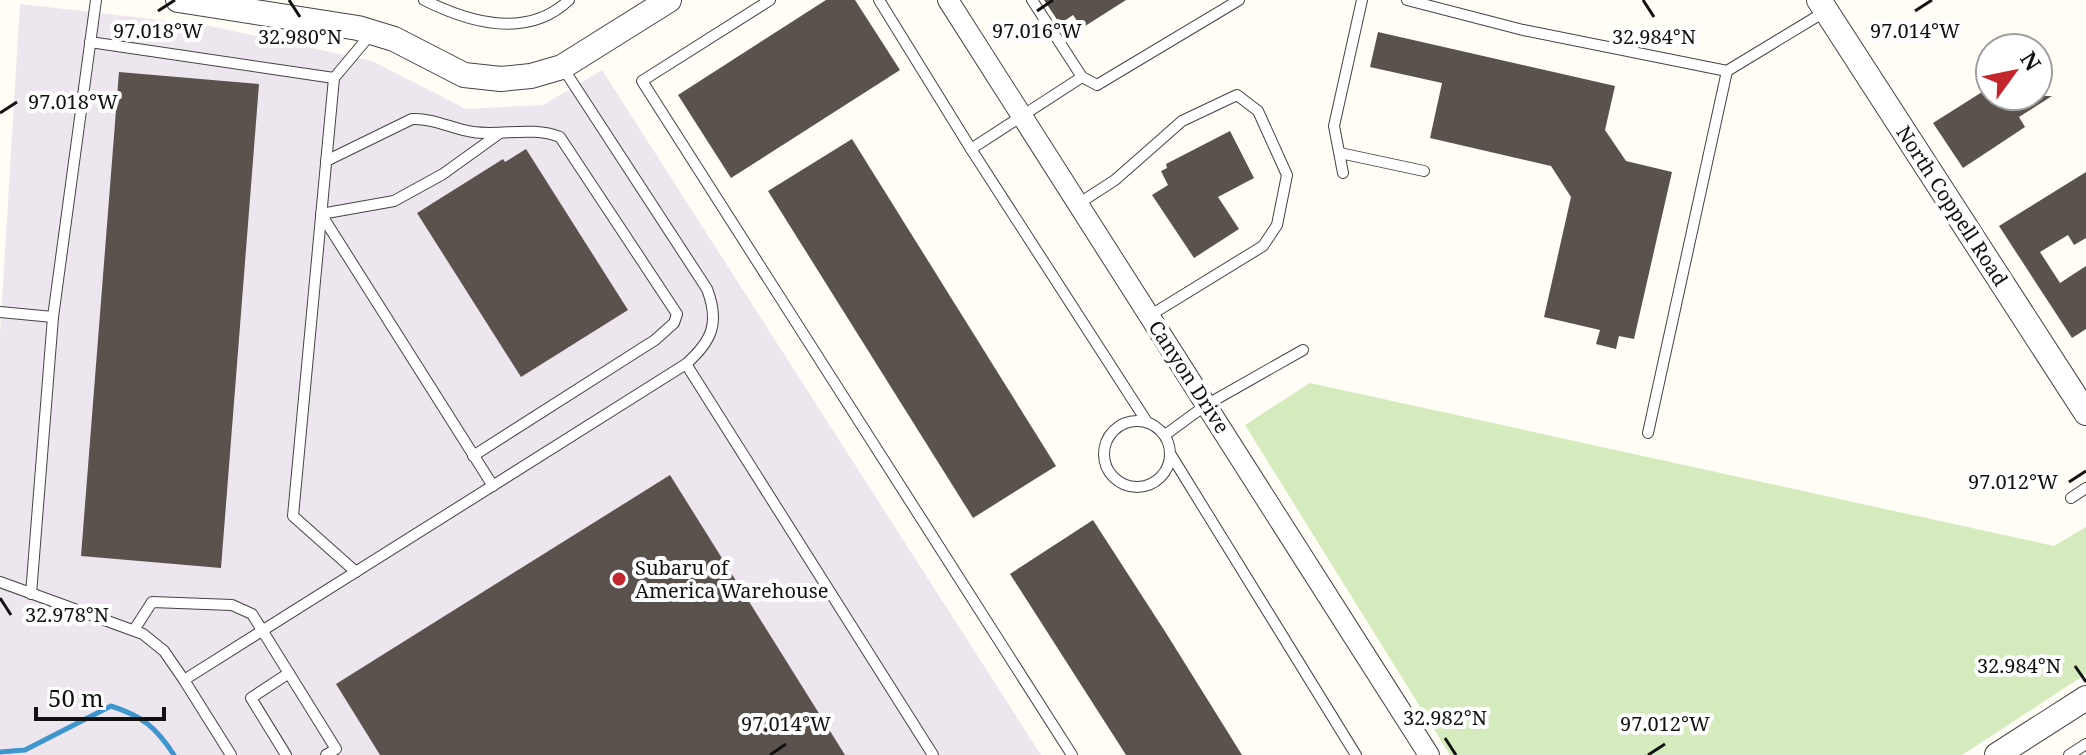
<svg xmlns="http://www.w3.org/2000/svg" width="2086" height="755" viewBox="0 0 2086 755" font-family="'Noto Serif',serif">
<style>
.industrial{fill:#eee6ef}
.green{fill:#d5ebbd}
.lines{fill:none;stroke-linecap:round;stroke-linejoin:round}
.stream{stroke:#3f96cf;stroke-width:5}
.building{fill:#5a524d}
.service-casing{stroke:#444;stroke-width:12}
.minor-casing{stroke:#444;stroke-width:22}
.tertiary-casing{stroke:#444;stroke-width:26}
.service{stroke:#fff;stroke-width:10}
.minor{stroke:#fff;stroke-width:20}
.tertiary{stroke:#fff;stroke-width:24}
.ticks{fill:none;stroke:#111;stroke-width:3}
.poi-dot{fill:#c4262e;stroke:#fff;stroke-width:3}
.labels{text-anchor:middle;stroke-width:8;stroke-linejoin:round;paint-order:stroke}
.street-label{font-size:20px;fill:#111;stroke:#fff}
.poi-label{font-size:20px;fill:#111;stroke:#fff;text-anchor:start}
.ticks-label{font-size:20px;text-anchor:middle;fill:#111;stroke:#fff;stroke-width:8;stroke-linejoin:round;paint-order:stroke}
</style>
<rect width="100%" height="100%" fill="#fffdf5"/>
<polygon class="industrial" points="20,4 205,25 372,61 466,109 543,105 602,70 1041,755 0,755 0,334"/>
<polygon class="green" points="1310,383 2054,546 2086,527 2086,674 1962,755 1450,755 1245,425"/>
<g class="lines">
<path class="stream" d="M0,752l25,-2 86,-44c31,10 45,21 63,49"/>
</g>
<g class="building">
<polygon points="826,0 855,0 900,70 731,178 678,95"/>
<polygon points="1044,0 1126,0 1082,28 1073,15 1060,24"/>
<polygon points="1378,32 1615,86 1605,130 1626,161 1672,172 1634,339 1619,336 1616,349 1596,344 1600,330 1544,317 1571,197 1551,166 1430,138 1442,83 1370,67"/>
<polygon points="119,72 259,84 221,568 81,556"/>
<polygon points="1990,87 1990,96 2052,96 2019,117 2025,127 1963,168 1933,123"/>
<polygon points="1230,131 1254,178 1218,197 1239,229 1194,258 1152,195 1168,185 1161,171 1167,168 1166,164"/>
<polygon points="852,139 1056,466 973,518 768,191"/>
<polygon points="526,149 628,310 521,377 417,213 503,159 505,162"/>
<polygon points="2086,172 2086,238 2074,245 2068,235 2040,252 2060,283 2086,266 2086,329 2072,338 1999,226"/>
<polygon points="670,475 845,755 380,755 336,684"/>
<polygon points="1093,520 1166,633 1242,755 1126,755 1010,574"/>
</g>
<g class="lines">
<g class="service-casing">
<g id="service">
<path d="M424,0c46,23 104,39 145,0"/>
<polyline points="770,0 642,81 1072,755"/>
<polyline points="879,0 971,149 1082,77"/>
<polyline points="1032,0 1082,77 1097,85 1239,0"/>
<polyline points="1407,0 1523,30 1727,71 1826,11"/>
<polyline points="90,42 334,78"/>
<polyline points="971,149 1147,422"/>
<polyline points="1340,153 1424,171"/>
<path d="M326,161l86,-42c22,-1 40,10 61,13 29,4 59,-6 87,5l117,177 -3,9 -19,17 -182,116"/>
<polyline points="1343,173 1334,126 1362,0"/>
<polyline points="1078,204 1115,180 1182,121 1237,95 1258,111 1287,175 1277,225 1263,246 1149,316"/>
<polyline points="0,312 53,317 96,0"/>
<polyline points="686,364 933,755"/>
<circle cx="1137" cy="454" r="33"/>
<polyline points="1648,433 1727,71"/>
<polyline points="1165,435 1206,405 1303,350"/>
<polyline points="1171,455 1356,755"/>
<polyline points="493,486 321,214 394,201 443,174 500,133"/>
<polyline points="2071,498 2086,488"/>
<polyline points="356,572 293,516 334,78 371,34"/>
<polyline points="0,582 143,634 164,651 184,680"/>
<polyline points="31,594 53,317"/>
<polyline points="134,630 152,602 232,605 252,614 336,749 326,755"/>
<path d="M231,755l-47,-75 502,-316c26,-23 34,-41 21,-75l-144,-221"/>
<polyline points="286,755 251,698 289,673"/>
<polyline points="2069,755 2086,744"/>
</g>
</g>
<g class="minor-casing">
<polyline id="minor" points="948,0 1429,755"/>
</g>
<g class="tertiary-casing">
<g id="tertiary">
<polyline points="178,0 358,28 394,39 464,75 501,79 531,76 562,67 669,0"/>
<polyline points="1819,0 2086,413"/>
<polyline points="1997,755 2086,698"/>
</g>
</g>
<use href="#service" class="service"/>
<use href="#minor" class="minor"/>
<use href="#tertiary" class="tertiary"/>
</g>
<path class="ticks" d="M289,0l11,17M1643,0l11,17M158,11l17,-11M1037,11l16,-11M1915,11l17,-11M0,113l17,-11M2069,482l17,-11M0,598l11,17M2075,666l11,16M1445,738l11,17M770,755l16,-11M1648,755l17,-11"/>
<circle class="poi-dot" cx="619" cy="579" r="8"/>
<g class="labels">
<g class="street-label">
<text transform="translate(1952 206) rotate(57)" y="7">North Coppell Road</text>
<text transform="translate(1189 377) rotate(57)" y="7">Canyon Drive</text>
</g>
<g class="poi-label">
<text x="635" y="575">Subaru of<tspan x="635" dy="23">America Warehouse</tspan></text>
</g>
</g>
<g class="ticks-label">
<text x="158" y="38">97.018°W</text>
<text x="1037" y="38">97.016°W</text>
<text x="1915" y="38">97.014°W</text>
<text x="1654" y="44">32.984°N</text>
<text x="300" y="44">32.980°N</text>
<text x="73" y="109">97.018°W</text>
<text x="2013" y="489">97.012°W</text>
<text x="67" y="622">32.978°N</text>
<text x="2019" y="673">32.984°N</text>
<text x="1445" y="725">32.982°N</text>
<text x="786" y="731">97.014°W</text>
<text x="1665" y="731">97.012°W</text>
</g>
<g transform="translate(2014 72) rotate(57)"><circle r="38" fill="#ffffff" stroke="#a0a0a0" stroke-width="2"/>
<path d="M0-6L14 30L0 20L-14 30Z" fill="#c4262e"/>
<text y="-12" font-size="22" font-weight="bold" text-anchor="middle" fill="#111111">N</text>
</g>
<path d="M36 707v12h128v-12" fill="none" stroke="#111111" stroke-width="4"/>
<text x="48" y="707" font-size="24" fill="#111111" stroke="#ffffff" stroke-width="6" paint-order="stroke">50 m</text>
</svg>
